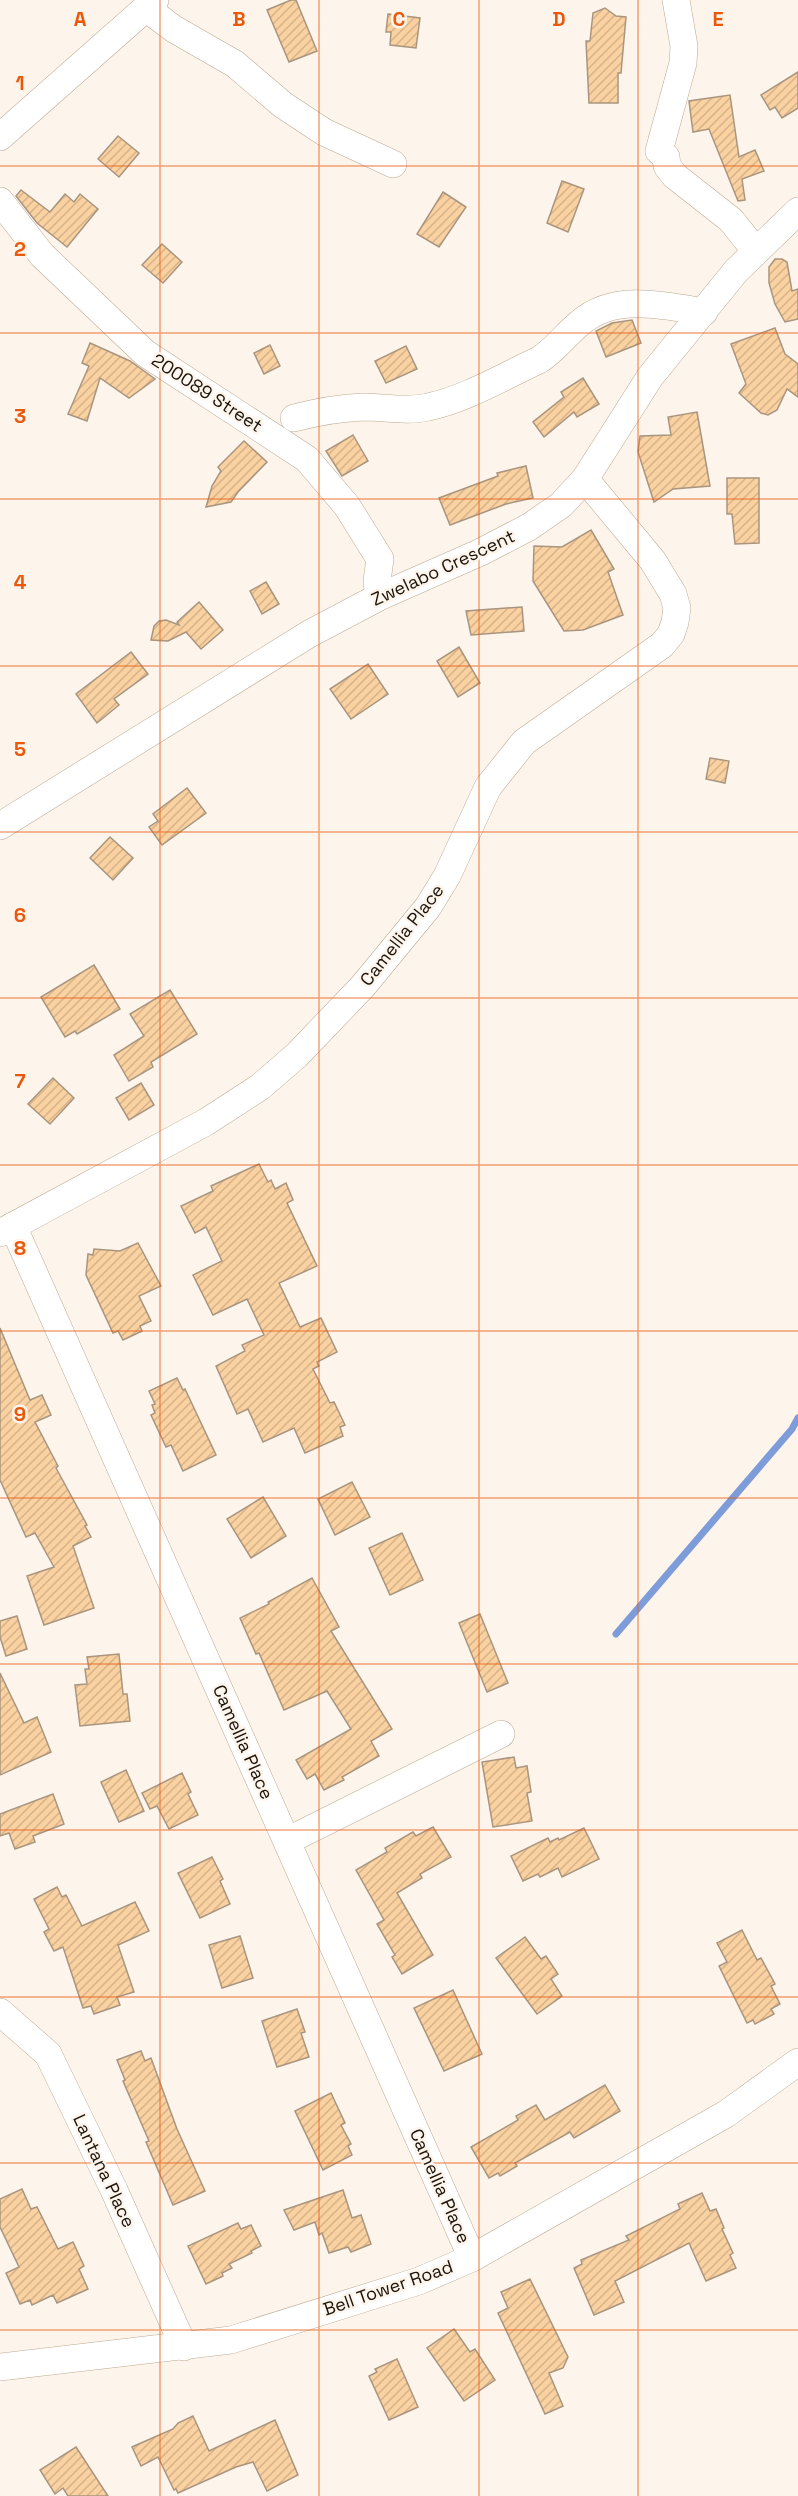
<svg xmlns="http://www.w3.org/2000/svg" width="798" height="2496" viewBox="0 0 798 2496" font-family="'Space Grotesk',sans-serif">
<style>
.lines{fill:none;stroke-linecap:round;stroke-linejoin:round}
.stream{stroke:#7e9cda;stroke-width:7}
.building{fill:url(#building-hatch);stroke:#a9957f;stroke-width:1.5}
.minor-casing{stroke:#bda993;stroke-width:28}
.minor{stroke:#fff;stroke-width:27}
.grid{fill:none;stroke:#e8590c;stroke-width:1.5;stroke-opacity:0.55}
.labels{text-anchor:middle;stroke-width:5;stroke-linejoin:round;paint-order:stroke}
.street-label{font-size:18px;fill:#1a130b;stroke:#fdf5eb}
.grid-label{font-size:20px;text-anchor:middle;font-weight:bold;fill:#e8590c;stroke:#fdf5eb;stroke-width:5;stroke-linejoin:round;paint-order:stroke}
</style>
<defs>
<pattern id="building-hatch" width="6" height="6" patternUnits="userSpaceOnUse" patternTransform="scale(1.5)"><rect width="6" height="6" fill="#fad1a1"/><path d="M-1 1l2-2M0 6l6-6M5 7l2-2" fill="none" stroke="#d6b389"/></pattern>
</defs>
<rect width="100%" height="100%" fill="#fdf5eb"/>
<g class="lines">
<polyline class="stream" points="616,1634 792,1429 798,1418"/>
</g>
<g class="building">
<polygon points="291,0 296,0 317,51 289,62 267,10"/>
<polygon points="605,8 616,16 626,17 621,73 618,73 618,103 589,103 586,41 590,41 593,13"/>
<polygon points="388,14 420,18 416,48 390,45 391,32 386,32"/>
<polygon points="798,72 798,108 782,118 775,107 770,110 761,95"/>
<polygon points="730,95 739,157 755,150 764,171 742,179 745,200 738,201 709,129 693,132 689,101"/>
<polygon points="118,136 139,153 119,177 98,159"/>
<polygon points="562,181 584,189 568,232 547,223"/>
<polygon points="21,190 50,212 65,194 74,202 80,194 98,209 67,247 37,223 16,196"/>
<polygon points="443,192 466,207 439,247 417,234"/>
<polygon points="162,244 182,262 163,283 142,265"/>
<polygon points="775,259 782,259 787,262 792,291 798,289 798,319 785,322 775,304 769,283 769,267"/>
<polygon points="632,320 641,343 606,357 596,331 612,323"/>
<polygon points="775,328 785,354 798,364 798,397 787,389 777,410 768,415 761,413 739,393 746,384 731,344"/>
<polygon points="90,343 130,361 155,379 129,398 100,378 87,421 68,414 89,366 82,363"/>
<polygon points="270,345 280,366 264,374 254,353"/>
<polygon points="406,346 417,369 386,383 375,361"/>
<polygon points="583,378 599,404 577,417 574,412 544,437 533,422 564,397 561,392"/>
<polygon points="697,412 710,486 673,489 654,502 638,452 640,436 671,435 668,417"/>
<polygon points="353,435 368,461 342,476 326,451"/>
<polygon points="244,441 267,462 238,492 231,502 206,507 212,486 221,471 218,467"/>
<polygon points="526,466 533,498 506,504 450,525 439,498 498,476 497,473"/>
<polygon points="727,478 759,478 759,543 735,544 732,514 727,514"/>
<polygon points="591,530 614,569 608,572 623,615 583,630 564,631 533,581 534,546 562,547"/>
<polygon points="266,582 279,604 262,614 250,591"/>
<polygon points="199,602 223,630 201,649 186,632 168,641 151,640 154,626 159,621 166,620 179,625 177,622"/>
<polygon points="522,607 524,631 471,635 466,611"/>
<polygon points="459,647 480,683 458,697 437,661"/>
<polygon points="131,652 148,674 114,699 119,705 97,723 76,694"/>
<polygon points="368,664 388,694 351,719 330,689"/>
<polygon points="710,758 729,761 725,783 706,779"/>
<polygon points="187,788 206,813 162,845 149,827 158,821 153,814"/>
<polygon points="110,837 133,858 113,880 90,858"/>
<polygon points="94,965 120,1009 77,1034 75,1031 65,1037 41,997"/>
<polygon points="170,990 197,1034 151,1062 153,1067 129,1081 114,1055 144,1036 130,1014"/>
<polygon points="53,1078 74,1098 50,1124 28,1104"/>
<polygon points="141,1083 154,1105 129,1120 116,1098"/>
<polygon points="259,1164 268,1182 271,1180 275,1189 286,1183 293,1200 287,1203 317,1266 279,1283 300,1327 321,1318 337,1352 317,1362 319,1366 313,1369 330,1403 334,1402 345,1425 340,1427 343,1436 305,1453 294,1428 263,1442 248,1409 237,1414 216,1366 245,1351 242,1345 264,1335 247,1299 213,1315 193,1275 222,1261 206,1227 195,1233 181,1206 213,1191 211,1186"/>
<polygon points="138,1243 161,1286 139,1296 151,1321 140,1326 142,1331 123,1340 118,1331 113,1333 86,1275 88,1254 93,1255 94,1249 120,1251"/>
<polygon points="0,1328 30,1400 42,1395 51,1415 35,1422 58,1466 56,1468 87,1525 85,1526 91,1537 73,1546 94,1608 44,1625 27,1576 54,1567 35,1533 26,1537 0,1480"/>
<polygon points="177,1378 183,1390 185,1389 216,1455 183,1471 171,1445 166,1447 151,1415 155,1413 152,1405 155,1404 149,1391"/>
<polygon points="352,1482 370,1517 335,1535 318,1499"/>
<polygon points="263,1497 286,1536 251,1558 227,1519"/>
<polygon points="402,1533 423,1580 390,1595 369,1548"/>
<polygon points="312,1578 339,1627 331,1631 392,1729 371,1741 379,1756 342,1777 344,1780 324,1790 315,1774 307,1779 296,1760 351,1729 327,1691 284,1710 259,1653 256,1654 240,1618 269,1604 268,1602"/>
<polygon points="480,1614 508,1683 487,1692 459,1623"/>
<polygon points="17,1616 27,1649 6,1656 0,1637 0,1621"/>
<polygon points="119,1654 123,1694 127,1694 130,1721 80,1726 75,1685 87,1684 85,1669 89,1669 87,1657"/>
<polygon points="0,1673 24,1723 37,1717 51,1752 0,1775"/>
<polygon points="514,1757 516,1768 527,1766 531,1792 527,1793 532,1821 493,1827 482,1762"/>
<polygon points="126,1770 144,1811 119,1822 101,1782"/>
<polygon points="182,1773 191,1792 188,1794 198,1815 169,1829 157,1806 150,1809 142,1793"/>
<polygon points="53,1794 64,1824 33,1836 35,1842 15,1849 9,1833 0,1836 0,1814"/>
<polygon points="433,1827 451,1857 420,1874 422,1878 397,1893 433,1955 402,1974 392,1957 395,1955 377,1924 384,1920 356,1870 387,1852 385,1848 413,1832 416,1836"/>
<polygon points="584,1828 599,1859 562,1877 558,1868 540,1877 538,1874 523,1881 511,1856 548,1838 550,1842 558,1838 559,1840"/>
<polygon points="212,1857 223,1879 220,1881 230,1904 200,1918 178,1873"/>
<polygon points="57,1887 62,1897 66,1895 82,1926 135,1902 149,1931 118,1945 134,1992 117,1997 120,2005 94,2014 91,2006 83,2008 63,1947 54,1951 44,1932 49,1929 34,1899"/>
<polygon points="742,1930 757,1960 761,1958 775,1984 771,1986 780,2004 771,2009 774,2014 755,2024 753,2020 747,2023 719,1966 727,1962 717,1943"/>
<polygon points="240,1936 253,1978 222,1988 209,1945"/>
<polygon points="525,1937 541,1959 546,1956 558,1974 551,1979 562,1996 537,2014 496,1958"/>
<polygon points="453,1990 482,2054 444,2071 414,2008"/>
<polygon points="297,2009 305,2032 301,2033 309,2057 277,2067 262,2021"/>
<polygon points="141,2051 145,2061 151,2058 177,2129 205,2191 173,2205 146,2142 149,2141 123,2081 125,2080 117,2060"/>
<polygon points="605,2085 620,2111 574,2138 570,2132 515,2163 517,2166 500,2176 498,2173 489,2178 471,2147 518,2120 516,2116 536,2105 545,2120"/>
<polygon points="331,2093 345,2123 341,2125 351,2144 348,2146 352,2155 323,2170 295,2111"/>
<polygon points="22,2189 31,2209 37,2207 58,2249 73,2242 84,2266 79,2269 88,2289 57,2303 53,2295 32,2305 30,2300 20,2304 6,2273 19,2267 0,2227 0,2199"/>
<polygon points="343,2190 352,2218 361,2215 371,2244 351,2252 348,2247 329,2253 322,2233 319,2235 315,2222 294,2230 284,2210"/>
<polygon points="702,2193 710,2211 716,2209 724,2228 722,2229 733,2253 730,2255 736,2268 706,2281 689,2243 615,2281 624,2302 594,2315 574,2268 582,2264 581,2260 629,2240 626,2236 680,2209 678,2204"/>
<polygon points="238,2223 241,2229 251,2225 261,2246 251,2251 252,2253 229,2264 232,2268 222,2273 223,2276 206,2284 188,2246"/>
<polygon points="530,2279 568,2357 563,2368 549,2373 563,2406 545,2414 498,2313 508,2308 501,2292"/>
<polygon points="454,2329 470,2352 475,2349 495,2380 464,2401 427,2348"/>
<polygon points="397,2359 418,2407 389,2420 369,2376 377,2372 375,2369"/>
<polygon points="193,2416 209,2451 275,2420 298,2475 267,2491 253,2462 236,2467 178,2493 176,2489 174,2490 158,2457 141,2466 132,2447 173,2429 178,2423"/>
<polygon points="76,2447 108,2496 68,2496 63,2488 55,2494 40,2470"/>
</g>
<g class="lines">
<g class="minor-casing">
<g id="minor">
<polyline points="676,0 684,46 683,63 659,151 666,157 667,166 675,176 731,220 755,250"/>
<polyline points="146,8 174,29 235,64 283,105 324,132 393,164"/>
<polyline points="0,137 155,0"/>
<polyline points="0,201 42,255 145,353 307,459 347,506 380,559 377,581 379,597"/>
<path d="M294,418c23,-6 45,-10 69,-11 22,0 44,5 65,0 38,-8 76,-31 111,-47 16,-10 26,-25 41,-37 33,-30 84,-18 124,-11"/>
<polyline points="0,826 309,634 379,597 481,552 529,527 561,505 585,479 650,377 736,271 798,211"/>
<polyline points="13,1226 472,2258"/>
<polyline points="0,1233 206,1122 260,1087 297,1055 363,986 428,907 447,876 488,787 524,742 662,645 671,634 675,622 677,608 673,594 653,561 585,479"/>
<polyline points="287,1841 501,1734"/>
<polyline points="0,2012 48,2054 114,2190 184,2347"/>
<polyline points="0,2367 231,2340 419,2281 472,2258 726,2114 798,2062"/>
</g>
</g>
<use href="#minor" class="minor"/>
</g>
<path class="grid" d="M160,0v2496M319,0v2496M479,0v2496M638,0v2496M0,166h798M0,333h798M0,499h798M0,666h798M0,832h798M0,998h798M0,1165h798M0,1331h798M0,1498h798M0,1664h798M0,1830h798M0,1997h798M0,2163h798M0,2330h798"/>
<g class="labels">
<g class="street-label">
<text transform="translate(207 393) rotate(33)" y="6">200089 Street</text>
<text transform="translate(443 568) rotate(-25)" y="6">Zwelabo Crescent</text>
<text transform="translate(402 935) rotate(-52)" y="6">Camellia Place</text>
<text transform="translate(243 1742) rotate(66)" y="6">Camellia Place</text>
<text transform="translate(104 2171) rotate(65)" y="6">Lantana Place</text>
<text transform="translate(440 2186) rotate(66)" y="6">Camellia Place</text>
<text transform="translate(388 2288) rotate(-19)" y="6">Bell Tower Road</text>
</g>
</g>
<g class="grid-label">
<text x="80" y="26">A</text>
<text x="239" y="26">B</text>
<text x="399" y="26">C</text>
<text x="559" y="26">D</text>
<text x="718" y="26">E</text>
<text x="20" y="90">1</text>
<text x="20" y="256">2</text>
<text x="20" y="423">3</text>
<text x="20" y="589">4</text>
<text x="20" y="756">5</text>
<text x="20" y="922">6</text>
<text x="20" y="1088">7</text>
<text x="20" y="1255">8</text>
<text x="20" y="1421">9</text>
</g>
</svg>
